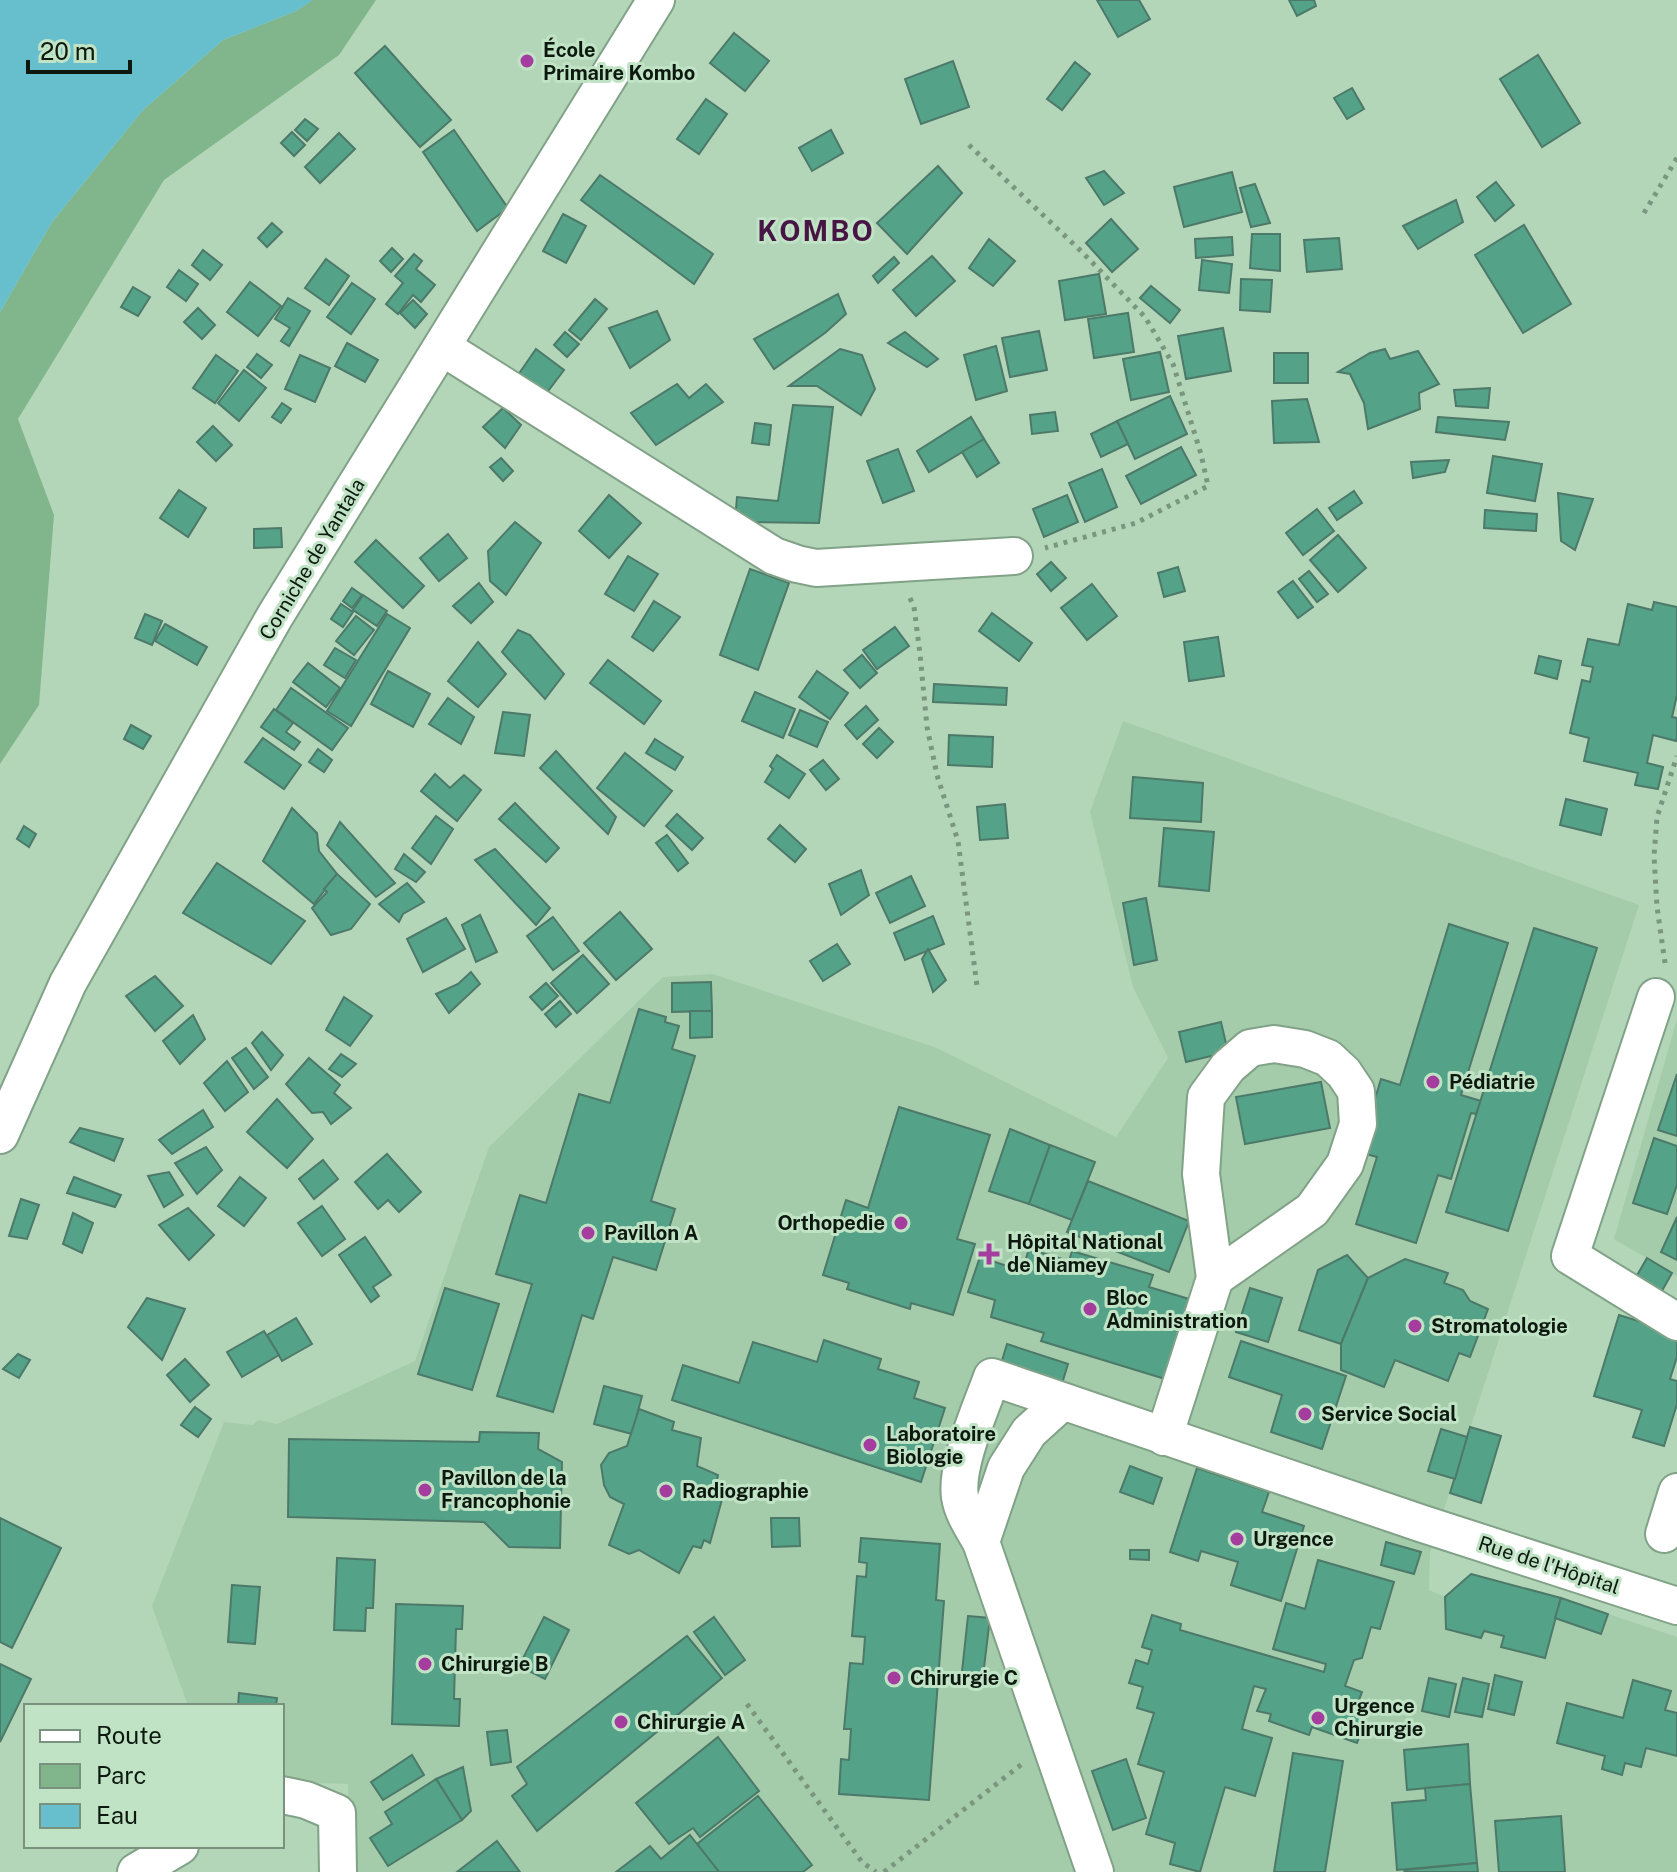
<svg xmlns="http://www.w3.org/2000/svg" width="1677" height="1872" viewBox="0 0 1677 1872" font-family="'Public Sans',sans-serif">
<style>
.built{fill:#a4ccab}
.green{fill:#81b68c}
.water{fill:#67bfce}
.building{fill:#54a288;stroke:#4d7969;stroke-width:2}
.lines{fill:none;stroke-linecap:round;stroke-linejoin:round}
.minor-casing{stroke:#81a287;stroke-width:40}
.path{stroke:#7b967f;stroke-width:5;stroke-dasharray:4 6;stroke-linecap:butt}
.minor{stroke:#fff;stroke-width:36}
.poi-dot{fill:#a53d9f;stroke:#c0e3c6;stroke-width:3}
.labels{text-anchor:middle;stroke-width:6;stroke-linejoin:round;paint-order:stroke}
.poi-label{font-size:20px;font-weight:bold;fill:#0d190f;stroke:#c0e3c6;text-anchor:start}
.street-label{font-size:20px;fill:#0d190f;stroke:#c0e3c6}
.district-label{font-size:28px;font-weight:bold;letter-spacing:2px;fill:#471544;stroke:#c0e3c6}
</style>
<rect width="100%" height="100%" fill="#b3d6b9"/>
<g class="built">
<polygon points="1123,721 1639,905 1430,1553 1429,1590 1445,1597 1471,1574 1561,1598 1677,1637 1677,1872 348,1872 348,1784 282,1782 282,1706 188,1706 152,1606 224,1422 253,1425 258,1420 277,1424 415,1361 489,1147 663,977 713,974 937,1048 1116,1137 1168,1058 1133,987 1090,812"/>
<polygon points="1677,1019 1677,1276 1614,1239"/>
</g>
<polygon class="green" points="312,0 376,0 339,55 164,180 18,419 54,515 39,705 0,764 0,312 52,222 143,110 223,40 296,11"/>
<polygon class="water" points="0,0 313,0 296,11 223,40 143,110 52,222 0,312"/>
<g class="building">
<polygon points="1097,0 1139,0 1150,19 1118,37"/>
<polygon points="1289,0 1314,0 1316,6 1297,16"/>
<polygon points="734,33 769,61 745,91 710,63"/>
<polygon points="385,46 451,120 420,147 355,73"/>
<polygon points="1538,55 1580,123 1542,147 1500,79"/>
<polygon points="953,61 969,107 921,124 905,79"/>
<polygon points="1075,62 1090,74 1062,110 1047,99"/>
<polygon points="1352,88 1364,109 1347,119 1334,98"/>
<polygon points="706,99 727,114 699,154 677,139"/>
<polygon points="305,119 318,129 307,141 295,130"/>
<polygon points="454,130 508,208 477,231 423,152"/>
<polygon points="831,130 843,153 812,171 799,148"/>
<polygon points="292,132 305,145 294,156 281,143"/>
<polygon points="339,133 355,149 320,183 305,167"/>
<polygon points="938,166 962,193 907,254 877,223"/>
<polygon points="1104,171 1124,193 1104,205 1086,178"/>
<polygon points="1232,172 1242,212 1184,227 1174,187"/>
<polygon points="600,175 713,254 694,284 581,200"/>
<polygon points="1496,182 1514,205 1495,221 1477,197"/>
<polygon points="1255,184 1270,223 1251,227 1240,188"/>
<polygon points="1456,200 1463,222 1418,249 1403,226"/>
<polygon points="563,214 586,226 566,263 543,251"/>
<polygon points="1111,219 1138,249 1112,272 1086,243"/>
<polygon points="272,223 282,232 267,247 258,238"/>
<polygon points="1524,225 1571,304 1523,333 1475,255"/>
<polygon points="1252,234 1280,234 1280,271 1250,268"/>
<polygon points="1232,237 1233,255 1196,258 1195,239"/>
<polygon points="1339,238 1342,269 1307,272 1304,240"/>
<polygon points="989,239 1015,261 993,286 969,268"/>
<polygon points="392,248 403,259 391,272 380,261"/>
<polygon points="203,250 222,265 210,280 192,265"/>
<polygon points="414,254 422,261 416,269 435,285 421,302 413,295 398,314 386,304 403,283 395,276"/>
<polygon points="932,256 955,281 916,316 893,290"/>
<polygon points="894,257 899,263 878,283 873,276"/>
<polygon points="326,259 349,276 329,305 305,288"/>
<polygon points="1202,260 1232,264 1229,293 1199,290"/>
<polygon points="179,270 198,284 186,301 167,287"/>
<polygon points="1099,274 1106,314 1065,320 1059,281"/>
<polygon points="1241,279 1272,280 1270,312 1240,310"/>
<polygon points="250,282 281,306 258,336 227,312"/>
<polygon points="352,283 375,299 351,334 327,317"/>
<polygon points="1151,286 1180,310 1170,323 1140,298"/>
<polygon points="133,287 150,297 138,316 121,307"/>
<polygon points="838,294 846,314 825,333 774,369 754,339"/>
<polygon points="288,298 310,311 289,346 281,341 290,328 275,319"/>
<polygon points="595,299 607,309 581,340 569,330"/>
<polygon points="413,300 427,314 415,328 400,313"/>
<polygon points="198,308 215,325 202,339 184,322"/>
<polygon points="657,311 670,340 630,368 609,328"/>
<polygon points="1128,313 1134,352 1094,358 1088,319"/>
<polygon points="1223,328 1231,371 1186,379 1178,336"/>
<polygon points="1039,331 1047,370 1010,377 1002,338"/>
<polygon points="565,332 579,344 567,357 554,345"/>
<polygon points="905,332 938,359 927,367 888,343"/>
<polygon points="347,343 378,360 365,382 335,366"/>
<polygon points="996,346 1007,391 976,400 964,355"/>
<polygon points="536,349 564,370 545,395 518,375"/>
<polygon points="840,349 862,355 875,389 861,415 817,386 789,386"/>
<polygon points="1385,349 1390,359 1418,351 1439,384 1419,393 1420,409 1368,429 1364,403 1350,374 1338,372 1370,353"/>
<polygon points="1160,352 1169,392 1131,400 1123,359"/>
<rect x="1274" y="353" width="34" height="30"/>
<polygon points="257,354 272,365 261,378 247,367"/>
<polygon points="216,355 238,371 215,403 193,388"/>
<polygon points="300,355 330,368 315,402 285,389"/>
<polygon points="244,370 266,388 239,421 218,403"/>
<polygon points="677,384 689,398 706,384 723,402 656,445 631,413"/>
<polygon points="1490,388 1488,408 1456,406 1454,390"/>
<polygon points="1170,396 1187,434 1135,459 1117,421"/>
<polygon points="1307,399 1319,442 1274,443 1272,401"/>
<polygon points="282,403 291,409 281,423 272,417"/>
<polygon points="793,405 833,407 819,523 735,522 737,497 778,501"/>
<polygon points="503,408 521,425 505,448 483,427"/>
<polygon points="1055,412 1058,431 1032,434 1030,415"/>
<polygon points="971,417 984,439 929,472 917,451"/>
<polygon points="1438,417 1509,422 1505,440 1436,432"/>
<polygon points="1117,421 1128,444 1101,457 1091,434"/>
<polygon points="755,423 771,425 769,445 752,443"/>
<polygon points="213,426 232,445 216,461 197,442"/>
<polygon points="984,439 999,463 977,477 962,452"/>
<polygon points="1181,447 1196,475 1141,504 1126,476"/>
<polygon points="898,449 914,491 883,503 867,461"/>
<polygon points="1493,456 1542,464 1535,501 1487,493"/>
<polygon points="501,458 513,471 503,481 490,467"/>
<polygon points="1449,460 1445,472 1413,478 1411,462"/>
<polygon points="1102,469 1117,507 1085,522 1069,483"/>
<polygon points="179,490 206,508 188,537 160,518"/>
<polygon points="1354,491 1362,503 1337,520 1329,508"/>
<polygon points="1558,493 1593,499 1575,550 1561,541"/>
<polygon points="609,495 641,523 609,558 579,531"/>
<polygon points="1067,495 1078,522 1044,537 1033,509"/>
<polygon points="1317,509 1334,531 1303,555 1286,533"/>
<polygon points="1485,510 1537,514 1536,531 1484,528"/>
<polygon points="515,522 541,543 506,595 490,581 488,551"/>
<polygon points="281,528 282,547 254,548 254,529"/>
<polygon points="448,534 467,558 439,581 420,558"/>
<polygon points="1338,535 1366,568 1338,592 1310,560"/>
<polygon points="376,540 424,586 403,608 355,562"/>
<polygon points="628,556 658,574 634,611 605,594"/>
<polygon points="1051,562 1066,578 1051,591 1037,574"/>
<polygon points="1178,567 1185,591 1164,597 1158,573"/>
<polygon points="750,569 789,583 758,670 720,655"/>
<polygon points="1309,571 1328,594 1317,602 1299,579"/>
<polygon points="1293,581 1313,607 1298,618 1278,592"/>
<polygon points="479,583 493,602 471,623 453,606"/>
<polygon points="1092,584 1117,616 1087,640 1061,608"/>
<polygon points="352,588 362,595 352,608 343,601"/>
<polygon points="363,595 387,611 377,626 353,610"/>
<polygon points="654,601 680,617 653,651 632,637"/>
<polygon points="1654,602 1677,607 1677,695 1672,717 1677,718 1677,737 1676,741 1653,735 1647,763 1663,767 1658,789 1635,785 1638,773 1584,761 1589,738 1570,733 1582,680 1590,682 1593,667 1582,665 1588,639 1619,645 1628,604 1652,610"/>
<polygon points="341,604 353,612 343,627 331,619"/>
<polygon points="992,613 1032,643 1019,661 979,631"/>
<polygon points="145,614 162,621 152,645 135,638"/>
<polygon points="387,614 410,628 351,726 327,711"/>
<polygon points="356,616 374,630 354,655 336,641"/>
<polygon points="165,624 207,647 197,665 155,641"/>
<polygon points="895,627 909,646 877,669 863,650"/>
<polygon points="518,630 530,635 564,674 545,699 502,652"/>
<polygon points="1218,637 1224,676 1189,681 1184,642"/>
<polygon points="478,642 506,674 478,707 448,681"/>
<polygon points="335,648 356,660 345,678 324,665"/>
<polygon points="862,655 877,673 860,688 844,670"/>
<polygon points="1539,656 1561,661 1557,679 1535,673"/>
<polygon points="608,660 661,701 644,724 590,683"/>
<polygon points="308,663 340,688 326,707 293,682"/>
<polygon points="388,671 430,694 413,727 371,704"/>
<polygon points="817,671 848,693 830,719 799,697"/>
<polygon points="934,684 1007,688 1006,705 933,702"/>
<polygon points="291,688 348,728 332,750 276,710"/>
<polygon points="755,692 795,709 783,738 742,721"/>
<polygon points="448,698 474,717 461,744 429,724"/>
<polygon points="866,706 878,720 857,739 845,725"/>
<polygon points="274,709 293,723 286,732 300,742 294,750 261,727"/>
<polygon points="800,710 828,722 817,747 789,735"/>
<polygon points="503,712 530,715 524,756 495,753"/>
<polygon points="131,725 151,736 143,749 124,739"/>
<polygon points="879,728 893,742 877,758 863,744"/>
<polygon points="949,735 993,737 992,767 948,765"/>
<polygon points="263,738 301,765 284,789 245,762"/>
<polygon points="655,739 683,757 675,770 646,753"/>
<polygon points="318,749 332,760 324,772 309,762"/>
<polygon points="556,751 616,817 608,834 540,768"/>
<polygon points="625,753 672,791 644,826 597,788"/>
<polygon points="777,755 805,774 789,798 765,782 773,769 770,766"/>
<polygon points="823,760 839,779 826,790 810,770"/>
<polygon points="435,774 450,788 464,775 481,790 457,821 421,791"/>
<polygon points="1133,777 1203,783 1201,822 1130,818"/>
<polygon points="1566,799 1607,809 1601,835 1560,825"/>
<polygon points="515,803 559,848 546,862 499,819"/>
<polygon points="1005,804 1008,838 980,840 977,807"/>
<polygon points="292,808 317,833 319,851 337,874 314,904 263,861"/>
<polygon points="677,814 703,838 692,850 666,826"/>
<polygon points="436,816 453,829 431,864 412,848"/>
<polygon points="340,822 395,883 376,897 327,845"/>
<polygon points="780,825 806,849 795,862 768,839"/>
<polygon points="24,826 36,834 29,847 17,839"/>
<polygon points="1164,828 1214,832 1209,891 1159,886"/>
<polygon points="667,835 688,863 678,871 656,843"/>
<polygon points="495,849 550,908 536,925 475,860"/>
<polygon points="404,854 425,872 416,882 395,869"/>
<polygon points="217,863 305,921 271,964 183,913"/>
<polygon points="861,870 869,895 841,915 829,884"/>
<polygon points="337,874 370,904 351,929 331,935 312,908 327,892 324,889"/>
<polygon points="911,876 925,906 890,923 876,893"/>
<polygon points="407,883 424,902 403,914 399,922 379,904"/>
<polygon points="1146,898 1157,960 1134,965 1123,903"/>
<polygon points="620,912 652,949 616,980 584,943"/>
<polygon points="480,915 497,952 476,962 462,925"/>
<polygon points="933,916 944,944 905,960 894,933"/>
<polygon points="553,917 579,951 553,970 527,936"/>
<polygon points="446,918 465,949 423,972 407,939"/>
<polygon points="1449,924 1508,943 1461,1095 1481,1101 1476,1114 1471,1113 1451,1179 1438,1175 1416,1243 1356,1224 1377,1157 1359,1152 1381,1079 1400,1085"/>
<polygon points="1534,928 1597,948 1508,1231 1446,1212"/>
<polygon points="837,944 850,964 823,981 810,961"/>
<polygon points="928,949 946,980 933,992 922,959"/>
<polygon points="583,955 609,984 577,1013 551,983"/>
<polygon points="471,972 480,984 449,1013 436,994 458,984"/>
<polygon points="155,976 183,1006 155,1031 126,996"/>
<polygon points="711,982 712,1011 672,1012 672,983"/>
<polygon points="546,983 558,996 542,1010 530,997"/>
<polygon points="344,997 372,1016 350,1046 326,1030"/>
<polygon points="560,1001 571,1014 556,1027 545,1014"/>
<polygon points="639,1009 666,1017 665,1022 679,1026 672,1049 695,1056 651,1201 675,1209 656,1270 613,1257 593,1319 582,1315 553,1412 497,1396 532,1284 496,1274 520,1195 546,1203 579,1094 610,1103"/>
<polygon points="690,1011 712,1011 712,1037 690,1038"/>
<polygon points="193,1015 205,1039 180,1064 163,1041"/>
<polygon points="1221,1022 1228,1052 1186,1062 1179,1032"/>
<polygon points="262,1032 283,1055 271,1070 252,1043"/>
<polygon points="246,1048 268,1077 254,1089 232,1058"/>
<polygon points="341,1054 356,1064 342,1077 329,1069"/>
<polygon points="309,1058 340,1085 334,1093 351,1108 331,1124 323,1112 312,1113 286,1084"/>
<polygon points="227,1061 248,1092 225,1111 204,1083"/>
<polygon points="1677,1074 1677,1136 1658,1130"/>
<polygon points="1321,1082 1330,1128 1245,1144 1236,1097"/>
<polygon points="277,1099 313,1139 287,1168 247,1132"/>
<polygon points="899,1107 990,1135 957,1239 975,1244 953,1315 911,1303 910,1309 847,1289 849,1283 823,1275 846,1200 868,1208"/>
<polygon points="203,1110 213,1127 172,1154 159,1140"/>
<polygon points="80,1128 123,1139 114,1161 70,1142"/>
<polygon points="1010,1129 1050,1145 1029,1204 989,1191"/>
<polygon points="1654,1138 1677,1146 1677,1185 1667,1214 1633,1203"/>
<polygon points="1050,1145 1095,1162 1072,1220 1029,1204"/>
<polygon points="206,1147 222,1170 197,1194 175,1163"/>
<polygon points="387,1154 421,1192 399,1212 388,1200 378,1209 355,1182"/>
<polygon points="323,1160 338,1179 314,1199 299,1179"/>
<polygon points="169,1172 183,1195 164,1207 148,1176"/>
<polygon points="74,1177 121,1195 115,1207 67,1193"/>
<polygon points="240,1177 266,1198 244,1226 218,1206"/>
<polygon points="1088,1181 1189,1221 1169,1272 1067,1232"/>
<polygon points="21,1199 39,1205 27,1239 9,1236"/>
<polygon points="322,1206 345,1239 322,1256 298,1223"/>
<polygon points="188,1208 214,1235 189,1260 159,1225"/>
<polygon points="73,1213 93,1223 82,1253 63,1244"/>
<polygon points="1677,1217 1677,1260 1661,1252"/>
<polygon points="365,1237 391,1275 373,1287 379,1296 371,1302 339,1255"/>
<polygon points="1029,1249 1069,1261 1072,1251 1153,1275 1149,1287 1189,1299 1165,1379 1041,1341 1044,1333 991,1317 995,1300 968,1292 980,1257 1022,1271"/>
<polygon points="1347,1255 1368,1278 1341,1344 1299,1330 1318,1270"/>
<polygon points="1647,1258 1672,1273 1658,1298 1632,1284"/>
<polygon points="1405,1259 1448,1273 1444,1283 1463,1290 1470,1301 1488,1309 1470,1357 1459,1353 1448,1381 1395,1360 1384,1387 1341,1370 1341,1344 1368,1278"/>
<polygon points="445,1288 499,1304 472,1390 418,1374"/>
<polygon points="1250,1288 1282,1298 1268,1342 1236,1332"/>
<polygon points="147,1298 185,1309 162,1360 128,1327"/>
<polygon points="1619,1315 1677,1333 1677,1357 1670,1379 1677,1381 1677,1404 1664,1446 1633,1437 1642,1410 1594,1396"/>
<polygon points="296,1318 312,1344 282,1361 267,1335"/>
<polygon points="264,1331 279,1355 242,1377 227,1352"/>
<polygon points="824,1340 881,1359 878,1369 919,1382 914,1398 945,1408 921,1482 672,1400 683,1365 739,1383 753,1342 817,1362"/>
<polygon points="1241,1341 1346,1376 1322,1449 1271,1432 1282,1395 1229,1377"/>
<polygon points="1007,1344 1068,1364 1061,1387 1000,1367"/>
<polygon points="18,1354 30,1360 19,1378 3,1369"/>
<polygon points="185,1359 209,1385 190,1402 167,1375"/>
<polygon points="604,1386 642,1396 632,1434 594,1424"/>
<polygon points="195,1407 211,1419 198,1437 181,1425"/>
<polygon points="639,1409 674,1422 672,1430 701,1438 697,1466 718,1475 717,1480 726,1485 710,1543 704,1540 701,1548 693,1546 679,1573 639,1550 629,1554 609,1545 624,1504 610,1497 604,1485 601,1465 609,1453 627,1446"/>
<polygon points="1470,1427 1501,1436 1481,1503 1450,1493"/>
<polygon points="1441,1429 1467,1437 1455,1479 1428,1471"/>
<polygon points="480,1432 539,1433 538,1449 562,1462 560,1548 509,1547 484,1522 288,1517 289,1439 479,1442"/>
<polygon points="1130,1466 1162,1478 1153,1504 1120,1492"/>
<polygon points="1197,1468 1269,1492 1262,1512 1304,1526 1281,1601 1231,1585 1238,1562 1201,1551 1198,1561 1170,1552"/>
<polygon points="0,1518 61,1548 12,1648 0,1642"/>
<polygon points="771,1518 799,1518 800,1546 772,1547"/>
<polygon points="861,1538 940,1544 936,1600 944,1601 929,1800 839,1794 841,1759 849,1760 851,1729 844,1729 850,1663 863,1664 865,1637 852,1636 857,1576 866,1577 867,1563 859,1562"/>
<polygon points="1386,1542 1421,1552 1414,1574 1381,1565"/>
<polygon points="1130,1550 1149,1550 1149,1560 1130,1559"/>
<polygon points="337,1558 375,1560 373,1608 366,1608 365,1631 334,1630"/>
<polygon points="1318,1560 1394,1582 1380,1629 1371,1627 1362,1658 1354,1660 1345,1686 1362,1692 1355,1711 1367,1715 1357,1743 1312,1727 1309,1735 1269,1721 1271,1714 1257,1711 1266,1689 1254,1686 1242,1729 1272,1738 1255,1796 1225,1787 1200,1872 1170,1864 1175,1843 1146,1834 1164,1772 1138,1764 1154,1713 1137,1708 1143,1687 1129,1683 1136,1660 1148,1664 1152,1650 1142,1647 1152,1615 1181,1624 1180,1630 1324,1672 1326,1664 1273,1649 1286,1603 1305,1609"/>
<polygon points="1471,1574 1561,1598 1545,1658 1501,1647 1504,1636 1484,1631 1481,1638 1446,1629 1445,1597"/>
<polygon points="232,1585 260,1587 255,1644 228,1642"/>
<polygon points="1561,1598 1608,1614 1601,1634 1555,1618"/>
<polygon points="396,1604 463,1606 462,1629 456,1629 454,1699 460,1699 459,1726 392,1724"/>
<polygon points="968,1616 990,1618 982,1684 961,1681"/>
<polygon points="544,1617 569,1630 545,1679 519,1666"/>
<polygon points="714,1617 745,1660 725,1675 694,1632"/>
<polygon points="687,1636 722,1678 537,1831 512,1796 527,1784 517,1767"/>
<polygon points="0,1664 31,1679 0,1742"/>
<polygon points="1495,1675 1522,1682 1514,1715 1488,1709"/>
<polygon points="1429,1678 1456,1684 1449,1717 1422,1711"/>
<polygon points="1463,1678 1489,1684 1482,1717 1455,1712"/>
<polygon points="1633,1680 1671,1691 1665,1710 1677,1713 1677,1756 1646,1748 1641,1767 1625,1763 1622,1775 1602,1769 1605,1756 1557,1743 1567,1703 1623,1718"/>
<polygon points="239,1693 277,1698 276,1706 238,1706"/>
<polygon points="507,1730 511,1762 491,1765 487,1732"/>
<polygon points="718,1737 759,1791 700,1837 693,1828 669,1844 636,1803"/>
<polygon points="1468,1744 1470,1784 1407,1790 1404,1750"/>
<polygon points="1293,1753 1343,1761 1325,1872 1274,1872"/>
<polygon points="412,1755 424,1775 383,1800 371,1782"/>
<polygon points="1126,1759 1146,1818 1113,1830 1092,1771"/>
<polygon points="463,1767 471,1811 462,1820 436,1779"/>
<polygon points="436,1779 462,1820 388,1866 370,1838 392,1824 385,1812"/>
<polygon points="1470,1784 1477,1863 1397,1870 1392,1803 1426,1800 1425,1788"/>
<polygon points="758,1796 812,1865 803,1872 719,1872 697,1844"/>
<polygon points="1561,1816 1565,1872 1499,1872 1495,1821"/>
<polygon points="690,1835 719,1872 616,1872 650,1846 661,1859"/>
<polygon points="497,1841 520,1872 457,1872"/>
<polygon points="1477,1863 1478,1872 1405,1872 1404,1870"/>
</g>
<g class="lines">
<g class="minor-casing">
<g id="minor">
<polyline points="442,347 774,556 797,564 816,568 1014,556"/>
<polyline points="1656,997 1570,1256 1677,1322"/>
<polyline points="0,1135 68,983 275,616 656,0"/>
<polyline points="1164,1437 1215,1278 1201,1174 1206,1097 1228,1067 1250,1048 1274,1044 1305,1049 1328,1058 1344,1073 1356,1091 1358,1124 1345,1164 1312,1210 1215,1278"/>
<polyline points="1664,1534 1677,1492"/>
<polyline points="981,1542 1006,1468 1029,1432 1062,1402"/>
<polyline points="282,1795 306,1800 337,1813 338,1872"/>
<polyline points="136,1872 180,1846"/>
<path d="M1095,1872l-114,-330c-8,-14 -18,-28 -21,-45 -5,-32 21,-89 32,-120l428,146 257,83"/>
</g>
</g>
<g class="path">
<polyline points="969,145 1082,252 1145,317 1173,364 1201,454 1208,486 1136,523 1045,548"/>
<polyline points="1644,213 1677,158"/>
<polyline points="910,598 914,607 920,654 927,727 937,775 958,841 977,986"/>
<polyline points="1665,963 1657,907 1654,856 1657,817 1677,756"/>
<polyline points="747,1704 862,1862 876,1872"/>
<polyline points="884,1872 1022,1764"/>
</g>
<use href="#minor" class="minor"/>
</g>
<g class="poi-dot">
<circle cx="527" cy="61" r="8"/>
<circle cx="1433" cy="1082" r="8"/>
<circle cx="901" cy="1223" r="8"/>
<circle cx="588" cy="1233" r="8"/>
<path d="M985 1242h8v8h8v8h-8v8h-8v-8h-8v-8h8z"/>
<circle cx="1090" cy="1309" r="8"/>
<circle cx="1415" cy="1326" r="8"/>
<circle cx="1305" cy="1414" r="8"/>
<circle cx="870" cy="1445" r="8"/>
<circle cx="425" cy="1490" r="8"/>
<circle cx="666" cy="1491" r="8"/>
<circle cx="1237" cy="1539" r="8"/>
<circle cx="425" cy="1664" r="8"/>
<circle cx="894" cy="1678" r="8"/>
<circle cx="1318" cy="1718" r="8"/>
<circle cx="621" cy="1722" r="8"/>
</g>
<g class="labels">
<g class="poi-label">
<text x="543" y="57">École<tspan x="543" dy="23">Primaire Kombo</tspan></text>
<text x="1449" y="1089">Pédiatrie</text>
<text x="885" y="1230" text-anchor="end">Orthopedie</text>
<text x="604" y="1240">Pavillon A</text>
<text x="1007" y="1249">Hôpital National<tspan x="1007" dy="23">de Niamey</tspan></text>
<text x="1106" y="1305">Bloc<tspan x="1106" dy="23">Administration</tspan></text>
<text x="1431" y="1333">Stromatologie</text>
<text x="1321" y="1421">Service Social</text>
<text x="886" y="1441">Laboratoire<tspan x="886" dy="23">Biologie</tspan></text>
<text x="441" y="1485">Pavillon de la<tspan x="441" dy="23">Francophonie</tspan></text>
<text x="682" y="1498">Radiographie</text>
<text x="1253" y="1546">Urgence</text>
<text x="441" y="1671">Chirurgie B</text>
<text x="910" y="1685">Chirurgie C</text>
<text x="1334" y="1713">Urgence<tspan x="1334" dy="23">Chirurgie</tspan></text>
<text x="637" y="1729">Chirurgie A</text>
</g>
<g class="street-label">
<text transform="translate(312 559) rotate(-59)" y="7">Corniche de Yantala</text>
<text transform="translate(1549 1565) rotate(18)" y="7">Rue de l'Hôpital</text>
</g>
<g class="district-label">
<text x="816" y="241">KOMBO</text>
</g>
</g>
<rect x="24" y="1704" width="260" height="144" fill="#c0e3c6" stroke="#78927d" stroke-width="2"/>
<rect x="40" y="1730" width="40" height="12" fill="#ffffff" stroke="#78927d" stroke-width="2"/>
<text x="96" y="1744" font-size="24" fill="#0d190f">Route</text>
<rect x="40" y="1764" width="40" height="24" fill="#81b68c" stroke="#78927d" stroke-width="2"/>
<text x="96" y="1784" font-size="24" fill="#0d190f">Parc</text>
<rect x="40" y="1804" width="40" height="24" fill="#67bfce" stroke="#78927d" stroke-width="2"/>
<text x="96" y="1824" font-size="24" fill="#0d190f">Eau</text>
<path d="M28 60v12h102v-12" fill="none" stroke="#0d190f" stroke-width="4"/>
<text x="40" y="60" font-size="24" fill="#0d190f" stroke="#c0e3c6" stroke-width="6" paint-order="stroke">20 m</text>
</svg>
